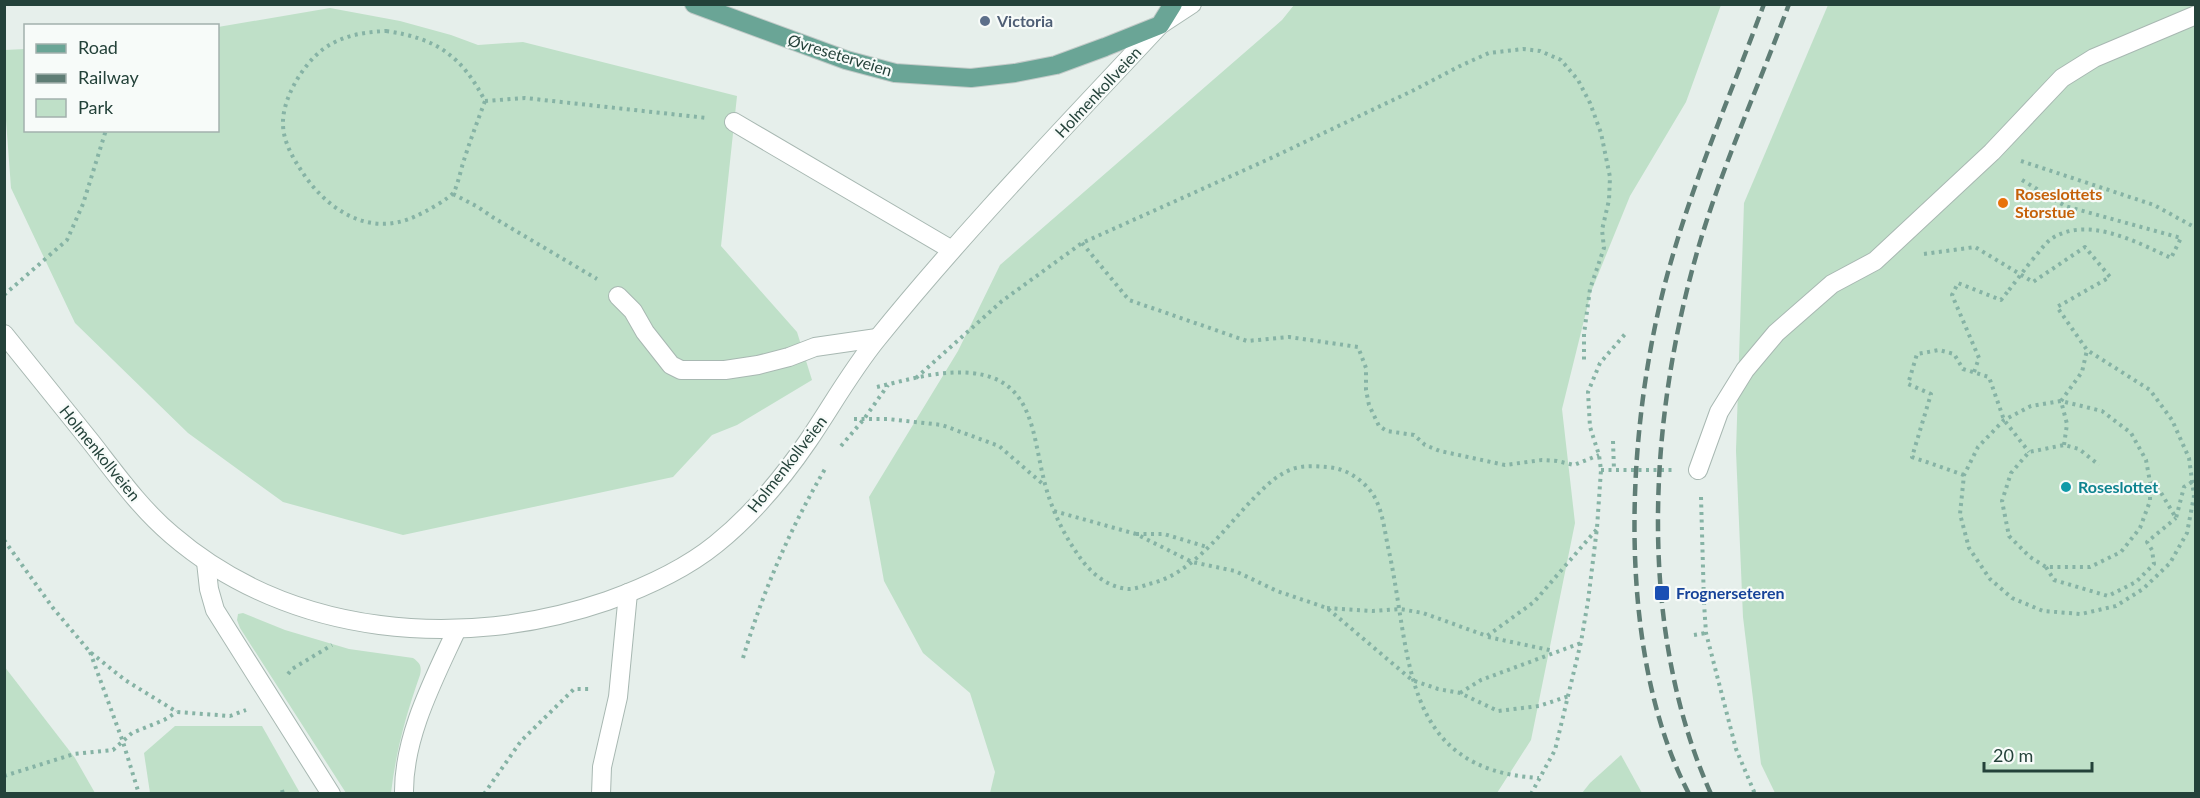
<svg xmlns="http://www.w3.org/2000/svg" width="2200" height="798" viewBox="0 0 2200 798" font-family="Lato,sans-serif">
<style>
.green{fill:#bfe0c8}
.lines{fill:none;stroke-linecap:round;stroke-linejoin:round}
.minor-casing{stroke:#a8b8b2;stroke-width:20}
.major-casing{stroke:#c2cac8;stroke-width:20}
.path{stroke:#86b3a5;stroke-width:4;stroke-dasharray:3 4.5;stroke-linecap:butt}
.minor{stroke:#fff;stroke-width:18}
.major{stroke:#6aa596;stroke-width:18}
.rail{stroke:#5f7d75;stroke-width:4.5;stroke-dasharray:12 6;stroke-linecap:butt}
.path-bridge{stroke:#86b3a5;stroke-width:4;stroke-dasharray:3 4.5;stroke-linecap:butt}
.service-dot{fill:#5c6f8a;stroke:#f7fbf9;stroke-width:2}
.food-dot{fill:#e8710a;stroke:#f7fbf9;stroke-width:2}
.culture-dot{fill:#0f9aa8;stroke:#f7fbf9;stroke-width:2}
.transit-dot{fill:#1a4fb4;stroke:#f7fbf9;stroke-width:2}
.labels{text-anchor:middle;stroke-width:4.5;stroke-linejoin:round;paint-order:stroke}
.service-label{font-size:16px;font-weight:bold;fill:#4e5e75;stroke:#f7fbf9;text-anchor:start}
.street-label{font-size:16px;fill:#24423a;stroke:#f7fbf9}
.food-label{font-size:16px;font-weight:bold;fill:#c56008;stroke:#f7fbf9;text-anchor:start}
.culture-label{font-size:16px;font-weight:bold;fill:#0d838f;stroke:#f7fbf9;text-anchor:start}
.transit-label{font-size:16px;font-weight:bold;fill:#164399;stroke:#f7fbf9;text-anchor:start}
</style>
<rect width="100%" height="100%" fill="#e6efeb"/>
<g class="green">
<polygon points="1294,5 1721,5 1686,102 1630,196 1591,292 1562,409 1575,523 1531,740 1497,793 990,793 995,772 970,693 923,653 884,581 869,497 958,351 1000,265 1282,20"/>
<polygon points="1828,5 2195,5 2195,793 1775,793 1761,764 1743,617 1736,451 1744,203"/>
<polygon points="330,8 400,21 451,35 478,45 523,42 737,96 721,246 797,332 812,380 737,425 712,435 673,477 403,535 283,502 188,433 75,323 11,188 5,107 4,50 25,49 26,130 218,130 218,27"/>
<path d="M243,613l42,17 64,19 64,9c7,5 9,8 7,17 -14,40 -24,76 -29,118h-45l-106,-165 -3,-8 1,-6z"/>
<polygon points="4,666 75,758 95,793 5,793"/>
<polygon points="175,726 262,726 300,793 150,793 144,753"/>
<polygon points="1621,755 1642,793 1582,793 1590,783"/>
</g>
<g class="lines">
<g class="minor-casing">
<g id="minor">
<polyline points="734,122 952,250"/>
<polyline points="618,296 633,311 645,332 671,365 681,370 725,370 758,365 789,357 815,347 877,338"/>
<path d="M4,334c29,36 58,72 87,108 25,32 49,66 81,93 119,102 290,116 435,66 39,-14 77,-31 109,-57 36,-29 66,-65 92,-103 23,-34 43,-70 69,-102 88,-109 187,-211 283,-314l32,-21"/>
<polyline points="1698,470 1719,412 1745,370 1776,333 1832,284 1875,261 1992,152 2062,78 2094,58 2196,15"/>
<polyline points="206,562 209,589 215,610 331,794"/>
<path d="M404,794c-1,-57 30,-115 53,-165"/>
<polyline points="601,794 602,767 618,697 628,593"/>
</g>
</g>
<g class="major-casing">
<polyline id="major" points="694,4 846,60 895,73 971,78 1015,73 1056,65 1105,47 1160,25 1173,4"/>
</g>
<g class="path">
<path d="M386,31c50,7 76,25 99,70 -7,19 -14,37 -20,56 -4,11 -6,24 -11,35 -5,7 -29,20 -38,24 -48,23 -92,-8 -117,-49 -8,-12 -16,-28 -16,-43 -1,-28 25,-69 50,-81 17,-9 35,-11 53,-12z"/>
<polyline points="485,101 525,98 707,118"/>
<polyline points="2021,161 2154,205 2196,228"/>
<path d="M2022,180l43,26 116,32 -10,20c-34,-16 -84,-43 -120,-19 -7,5 -13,15 -19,21"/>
<polyline points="453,194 478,207 494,218 597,279"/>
<polyline points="1082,243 1129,300 1247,341 1289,337 1358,347 1366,368 1366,390 1369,405 1379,426 1387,431 1414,435 1425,445 1440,451 1505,465 1542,460 1557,461 1574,465 1599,455"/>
<polyline points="1924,254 1975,247 2033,282 2085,247 2110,277 2057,307 2087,350 2150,390 2172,420 2189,458 2194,496 2187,533 2170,563 2143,589 2116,606 2081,614 2043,611 2012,598 1990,579 1969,548 1960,514 1964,475 1978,447 2004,420 2031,406 2061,401 2102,411 2131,433 2146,460 2150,482 2150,501 2140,528 2121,552 2090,567 2046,567 2030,557 2009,536 2002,501 2011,473 2029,452 2064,445 2079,449 2099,465"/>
<polyline points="4,295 67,240 83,204 106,130"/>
<polyline points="1974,372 1979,358 1952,295 1958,283 2001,300 2009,290"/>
<polyline points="916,378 1002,301 1082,243 1269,159 1412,91 1462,65 1489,53 1523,49 1540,51 1561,60 1578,80 1590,103 1601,133 1610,177 1609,200 1602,230 1604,248 1590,289 1584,334 1584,363"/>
<path d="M877,387c30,-7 62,-17 94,-14 64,6 61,63 74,111 7,27 20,53 36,75 11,15 28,29 48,30 6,0 14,-3 20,-5 44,-10 74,-54 104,-85 11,-11 22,-23 37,-29 11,-5 25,-4 37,-3 16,1 30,9 41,21 14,15 16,40 20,59 24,105 10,223 151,231"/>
<polyline points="854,419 888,419 942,425 999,446 1044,485"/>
<polyline points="1613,441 1614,470"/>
<polyline points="2064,445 2067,424 2061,401 2082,372 2087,350"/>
<polyline points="841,446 864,419 888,385"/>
<polyline points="1601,470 1673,470"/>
<polyline points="1964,475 1912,457 1931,394 1908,384 1917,354 1939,350 1954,354 1963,369 1989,377 2004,420 2029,452"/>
<polyline points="2151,482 2160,491 2176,518 2184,487 2192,482"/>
<polyline points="1701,497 1704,603 1706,633 1736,749 1755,794"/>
<polyline points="1054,511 1136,534 1192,562 1235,571 1277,591 1327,608 1412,680 1438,689 1460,693 1498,711 1539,706 1569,696"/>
<polyline points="1136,534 1164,534 1207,547"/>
<polyline points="4,540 53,608 90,652 125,680 177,712 230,716 246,710"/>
<polyline points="2046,567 2054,580 2108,596 2136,582 2154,564 2152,550 2147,542 2176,518"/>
<polyline points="1327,608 1373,611 1400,609 1423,613 1487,636 1534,602 1597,529"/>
<polyline points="1694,635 1706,633"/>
<polyline points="1488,637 1554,651"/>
<polyline points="90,652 123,742 139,794"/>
<path d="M743,658c20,-67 47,-129 82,-189"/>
<polyline points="288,674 292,669 332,645"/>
<polyline points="1460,693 1481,680 1581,643"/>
<polyline points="4,776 74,754 113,750 132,733 164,720 177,712"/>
<polyline points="282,790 283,794"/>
<polyline points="484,794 521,741 574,689 591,689"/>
<polyline points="1531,794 1555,750 1581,642 1588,601 1597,528 1601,470 1599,455 1590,427 1588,392 1600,363 1626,333"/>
</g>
<use href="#minor" class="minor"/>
<use href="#major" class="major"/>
<g class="rail">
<path d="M1689,794c-76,-146 -63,-375 -19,-529 25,-89 62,-174 94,-261"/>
<path d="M1711,794c-77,-172 -62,-389 -7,-565 24,-76 57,-149 85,-225"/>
</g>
<polyline class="path-bridge" points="2009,290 2032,260"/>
</g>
<circle class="service-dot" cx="985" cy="21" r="6"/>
<circle class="food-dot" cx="2003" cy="203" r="6"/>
<circle class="culture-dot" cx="2066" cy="487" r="6"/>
<rect class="transit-dot" x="1654" y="585" width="16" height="16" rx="3"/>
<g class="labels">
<g class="service-label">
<text x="997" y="27">Victoria</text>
</g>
<g class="street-label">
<text transform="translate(840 55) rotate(17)" y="6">Øvreseterveien</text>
<text transform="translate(1098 92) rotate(-47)" y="6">Holmenkollveien</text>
<text transform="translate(100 453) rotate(51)" y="6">Holmenkollveien</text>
<text transform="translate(787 464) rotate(-52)" y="6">Holmenkollveien</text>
</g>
<g class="food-label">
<text x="2015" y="200">Roseslottets<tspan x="2015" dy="18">Storstue</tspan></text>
</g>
<g class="culture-label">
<text x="2078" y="493">Roseslottet</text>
</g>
<g class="transit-label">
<text x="1676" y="599">Frognerseteren</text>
</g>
</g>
<rect width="2200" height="798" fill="none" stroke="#24423a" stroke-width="12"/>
<rect x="24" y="24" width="195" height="108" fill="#f7fbf9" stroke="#a3b1ad" stroke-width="1.5"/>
<rect x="36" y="44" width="30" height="9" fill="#6aa596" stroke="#a3b1ad" stroke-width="1.5"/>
<text x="78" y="54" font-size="18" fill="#24423a">Road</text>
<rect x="36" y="74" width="30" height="9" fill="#5f7d75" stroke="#a3b1ad" stroke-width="1.5"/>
<text x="78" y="84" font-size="18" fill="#24423a">Railway</text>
<rect x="36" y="99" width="30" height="18" fill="#bfe0c8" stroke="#a3b1ad" stroke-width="1.5"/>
<text x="78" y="114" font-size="18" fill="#24423a">Park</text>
<path d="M1984 762v9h108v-9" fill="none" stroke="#24423a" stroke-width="3"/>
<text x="1993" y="762" font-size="18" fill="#24423a" stroke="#f7fbf9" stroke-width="4.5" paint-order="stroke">20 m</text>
</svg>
